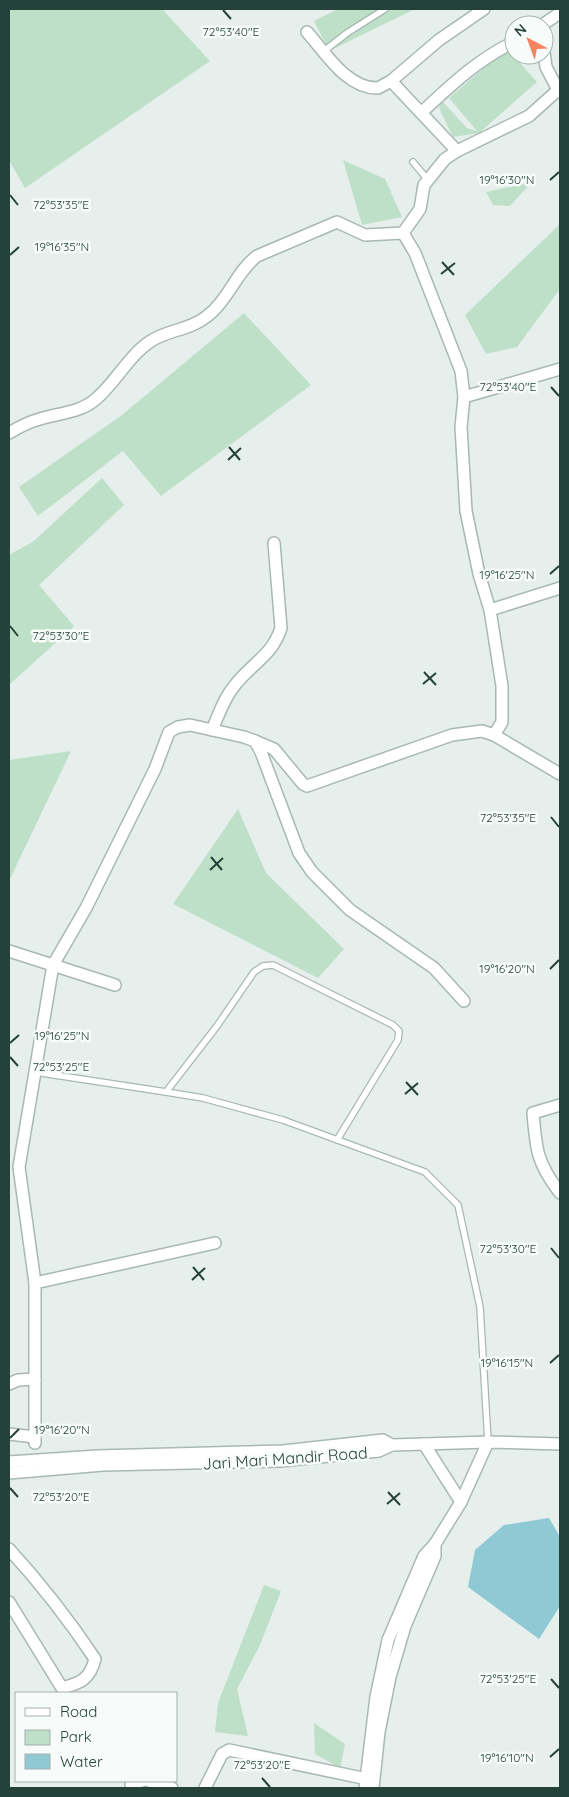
<svg xmlns="http://www.w3.org/2000/svg" width="569" height="1797" viewBox="0 0 569 1797" font-family="Quicksand,sans-serif">
<style>
.green{fill:#bfe0c8}
.water{fill:#8ec9d4}
.lines{fill:none;stroke-linecap:round;stroke-linejoin:round}
.lane-casing{stroke:#a8b8b2;stroke-width:8}
.street-casing{stroke:#a8b8b2;stroke-width:14}
.lane{stroke:#fff;stroke-width:5.5}
.street{stroke:#fff;stroke-width:11}
.ticks{fill:none;stroke:#24423a;stroke-width:2}
.labels{text-anchor:middle;stroke-width:5;stroke-linejoin:round;paint-order:stroke}
.street-label{font-size:16px;fill:#24423a;stroke:#f7fbf9}
.ticks-label{font-size:12px;text-anchor:middle;fill:#24423a;stroke:#f7fbf9;stroke-width:5;stroke-linejoin:round;paint-order:stroke}
</style>
<rect width="100%" height="100%" fill="#e6efeb"/>
<g class="green">
<polygon points="9,9 162,9 210,61 25,188 9,160"/>
<polygon points="338,9 415,9 329,51 314,21"/>
<polygon points="507,48 537,82 479,133 453,137 439,108 442,101 467,128 477,131 449,98"/>
<polygon points="343,160 385,179 402,217 362,225"/>
<polygon points="532,182 510,206 493,205 486,192"/>
<polygon points="560,224 560,289 517,347 486,354 465,315"/>
<polygon points="244,313 311,385 161,496 123,451 38,516 19,487 122,415"/>
<polygon points="102,478 124,505 39,585 74,626 9,685 9,555 34,541"/>
<polygon points="71,751 9,881 9,760"/>
<polygon points="238,809 266,873 344,949 318,978 173,904"/>
<polygon points="264,1585 281,1591 260,1645 237,1689 248,1736 215,1732 218,1703"/>
<polygon points="314,1723 345,1744 340,1768 315,1754"/>
</g>
<polygon class="water" points="549,1518 560,1537 560,1606 539,1639 468,1587 475,1550 504,1525"/>
<g class="lines">
<g class="lane-casing">
<g id="lane">
<polyline points="324,51 347,33 385,9"/>
<polyline points="413,162 428,180"/>
<polyline points="35,1072 166,1092"/>
<polyline points="337,1140 398,1040 399,1031 393,1025 273,965 263,966 254,972 217,1026 166,1092 203,1098 283,1120 425,1172 458,1205 480,1307 488,1442"/>
</g>
</g>
<g class="street-casing">
<g id="street">
<polyline points="542,25 560,13"/>
<path d="M307,32c18,20 40,57 71,56l13,-7 66,70"/>
<polyline points="544,52 546,67 558,90"/>
<polyline points="391,81 439,40 484,9"/>
<path d="M422,112c28,-26 56,-53 92,-70"/>
<polyline points="403,233 415,253 461,371 464,397 461,427 466,511 479,574 490,610 502,686 502,722 494,735 560,774"/>
<polyline points="464,397 560,369"/>
<path d="M9,433c10,-6 19,-11 31,-14 19,-6 40,-6 56,-20 20,-17 33,-44 55,-58 16,-11 39,-11 55,-24 22,-16 30,-45 51,-61l80,-34 28,13 38,-2 17,-24 4,-24 21,-26 12,-8 72,-35 29,-26 2,2"/>
<polyline points="490,610 560,588"/>
<path d="M212,730c7,-16 12,-32 23,-45 17,-22 37,-29 46,-57l-7,-85"/>
<polyline points="255,741 274,749 303,784 307,786 452,735 482,731 494,735"/>
<polyline points="9,951 115,985"/>
<path d="M560,1105l-27,8c3,37 4,50 27,80"/>
<polyline points="35,1283 215,1243"/>
<polyline points="9,1384 18,1380 35,1379"/>
<polyline points="9,1434 35,1437"/>
<polyline points="35,1443 35,1283 19,1167 53,965 86,908 155,769 169,732 178,727 190,725 244,737 255,741 261,752 299,853 312,872 350,910 434,968 464,1001"/>
<polyline points="424,1444 461,1502"/>
<polyline points="9,1462 97,1456 283,1451 383,1440 392,1445"/>
<polyline points="9,1473 103,1465 280,1461 379,1451 392,1445 488,1442 560,1444"/>
<path d="M9,1549c32,35 60,71 86,110 -5,20 -14,24 -33,29l-53,-86"/>
<polyline points="149,1781 172,1788"/>
<polyline points="131,1784 142,1781"/>
<polyline points="205,1788 222,1754 229,1750 372,1780"/>
<polyline points="365,1788 376,1697 388,1640 424,1556 435,1544"/>
<polyline points="373,1788 379,1732 390,1677 405,1626 435,1556 435,1544 461,1502 488,1442"/>
</g>
</g>
<use href="#lane" class="lane"/>
<use href="#street" class="street"/>
</g>
<path class="ticks" d="M223,10l8,9M550,180l9,-8M10,195l8,10M10,255l9,-8M442,262l12,13M441,274l14,-11M551,387l8,9M229,447l11,13M228,460l13,-12M550,574l9,-8M10,626l8,10M424,672l12,13M423,684l13,-11M551,817l8,10M211,857l11,13M210,870l13,-12M550,969l9,-9M10,1043l9,-8M10,1057l8,9M406,1082l12,13M405,1094l13,-11M551,1248l8,10M193,1267l11,13M192,1280l13,-12M550,1363l9,-8M10,1438l9,-9M10,1488l8,9M388,1492l12,13M387,1504l13,-11M551,1679l8,9M550,1757l9,-8M262,1778l8,9"/>
<g class="labels">
<g class="street-label">
<text transform="translate(285 1458) rotate(-4)" y="6">Jari Mari Mandir Road</text>
</g>
</g>
<g class="ticks-label">
<text x="231" y="36">72°53'40"E</text>
<text x="507" y="184">19°16'30"N</text>
<text x="61" y="209">72°53'35"E</text>
<text x="62" y="251">19°16'35"N</text>
<text x="508" y="391">72°53'40"E</text>
<text x="507" y="579">19°16'25"N</text>
<text x="61" y="640">72°53'30"E</text>
<text x="508" y="822">72°53'35"E</text>
<text x="507" y="973">19°16'20"N</text>
<text x="62" y="1040">19°16'25"N</text>
<text x="61" y="1071">72°53'25"E</text>
<text x="508" y="1253">72°53'30"E</text>
<text x="507" y="1367">19°16'15"N</text>
<text x="62" y="1434">19°16'20"N</text>
<text x="61" y="1501">72°53'20"E</text>
<text x="508" y="1683">72°53'25"E</text>
<text x="507" y="1762">19°16'10"N</text>
<text x="262" y="1769">72°53'20"E</text>
</g>
<rect width="569" height="1797" fill="none" stroke="#24423a" stroke-width="20"/>
<rect x="15" y="1692" width="162" height="90" fill="#f7fbf9" stroke="#a3b1ad"/>
<rect x="25" y="1708" width="25" height="8" fill="#ffffff" stroke="#a3b1ad"/>
<text x="60" y="1717" font-size="15" fill="#24423a">Road</text>
<rect x="25" y="1730" width="25" height="15" fill="#bfe0c8" stroke="#a3b1ad"/>
<text x="60" y="1742" font-size="15" fill="#24423a">Park</text>
<rect x="25" y="1754" width="25" height="15" fill="#8ec9d4" stroke="#a3b1ad"/>
<text x="60" y="1767" font-size="15" fill="#24423a">Water</text>
<g transform="translate(529 40) rotate(319)"><circle r="24" fill="#f7fbf9" stroke="#a3b1ad"/>
<path d="M0-4L9 19L0 12L-9 19Z" fill="#f4845f"/>
<text y="-8" font-size="14" font-weight="bold" text-anchor="middle" fill="#24423a">N</text>
</g>
</svg>
